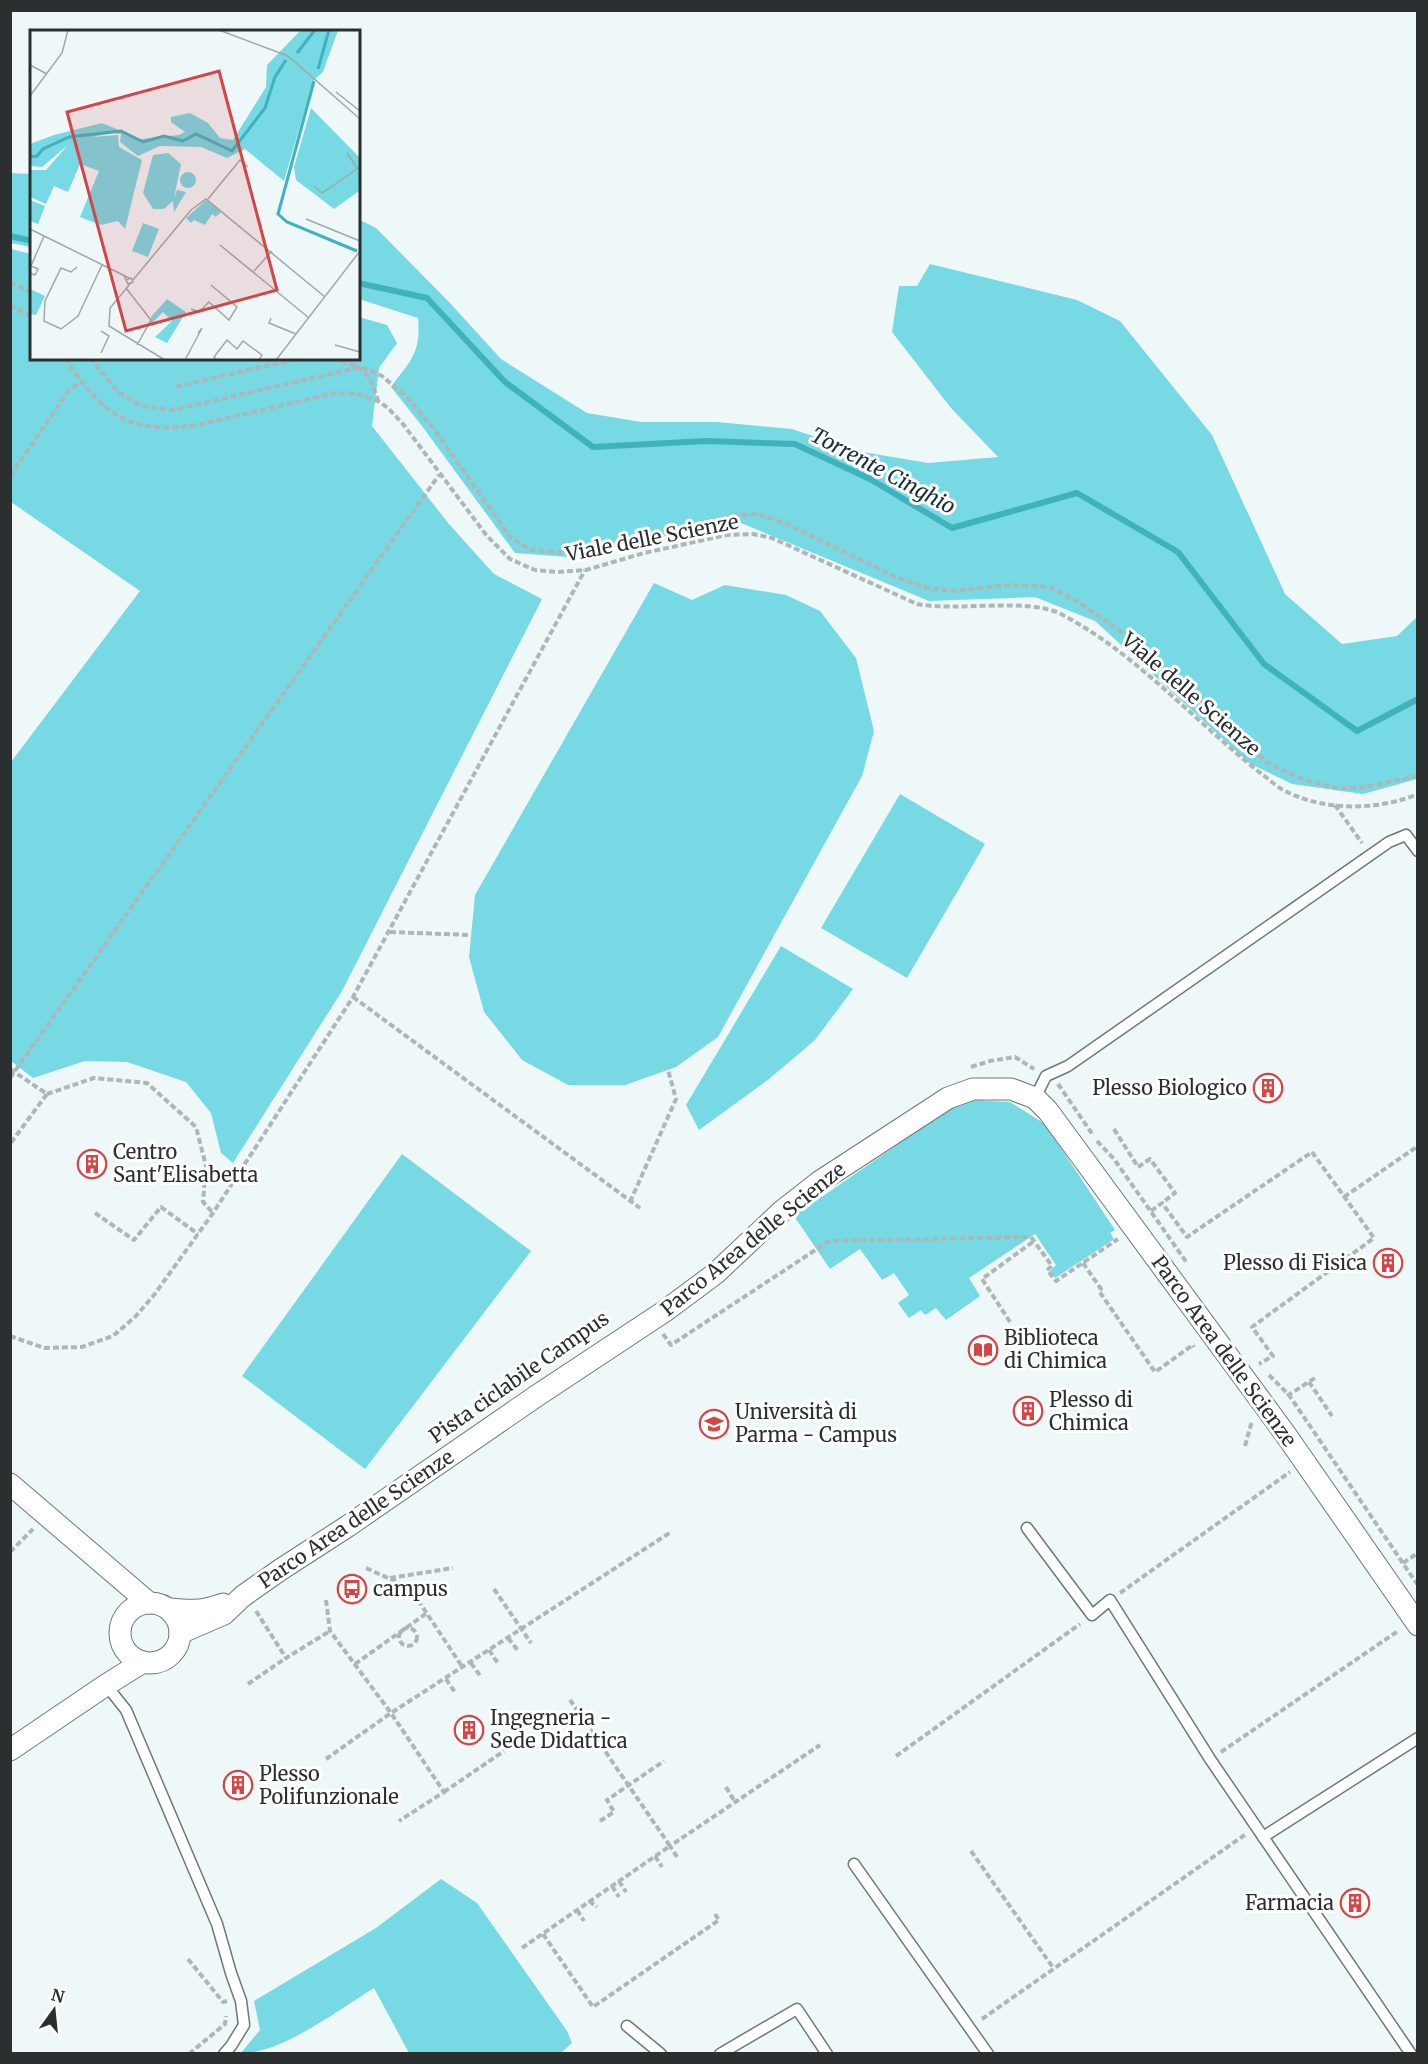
<svg xmlns="http://www.w3.org/2000/svg" width="1428" height="2064" viewBox="0 0 1428 2064" font-family="Merriweather,serif">
<style>
.green{fill:#76d9e3}
.lines{fill:none;stroke-linecap:round;stroke-linejoin:round}
.stream{stroke:#40b2bc;stroke-width:6}
.service-casing{stroke:#707879;stroke-width:13}
.minor-casing{stroke:#707879;stroke-width:23}
.path{stroke:#aeb6b7;stroke-width:4;stroke-dasharray:6 3;stroke-linecap:butt}
.service{stroke:#fff;stroke-width:10}
.minor{stroke:#fff;stroke-width:21}
.labels{text-anchor:middle;stroke-width:6;stroke-linejoin:round;paint-order:stroke}
.street-label{font-size:20px;fill:#2c2f30;stroke:#fff}
.poi-label{font-size:20px;fill:#2c2f30;stroke:#fff;text-anchor:start}
.water-label{font-size:21px;font-style:italic;fill:#162f31;stroke:#fff}
.inset-river{fill:none;stroke:#40b2bc;stroke-width:3}
.inset-road{fill:none;stroke:#a0a8a9;stroke-width:1.5}
.view{fill:#d44547;fill-opacity:0.15;stroke:#d44547;stroke-width:3}
.inset-edge{fill:none;stroke:#2c2f30;stroke-width:3}
</style>
<rect width="100%" height="100%" fill="#eef8f9"/>
<g class="green">
<polygon points="11,173 31,174 31,247 11,243"/>
<path d="M358,219l18,9 74,75 51,56 86,54 54,9h76l75,7 65,22 71,12 70,-6 -47,-49 -59,-76 7,-46h18l13,-22 147,36 43,21 92,114 73,159 57,50 55,-8 20,-19v162l-54,15 -71,-10 -43,-21 -154,-142 -60,-24 -106,4 -193,-80 -168,36 -53,-4 -93,-127 -31,-39c20,-27 30,-34 27,-69l-59,-19z"/>
<polygon points="11,249 31,254 32,358 358,358 359,317 387,325 397,343 379,368 372,426 449,524 494,574 542,599 342,991 233,1163 221,1153 211,1113 186,1082 127,1062 85,1061 33,1078 11,1061 11,762 140,591 11,502"/>
<polygon points="654,583 692,600 725,585 786,595 820,611 856,658 874,731 862,776 718,1037 676,1067 625,1085 568,1085 522,1060 484,1012 469,957 475,895"/>
<polygon points="900,794 985,844 907,978 821,928"/>
<polygon points="781,946 853,989 815,1040 769,1079 699,1130 686,1105"/>
<polygon points="967,1100 1010,1102 1045,1124 1115,1230 1110,1233 1114,1239 1055,1278 1050,1271 1056,1265 1035,1234 969,1278 980,1296 946,1320 936,1308 925,1315 921,1310 909,1318 898,1303 909,1295 894,1273 882,1280 860,1249 830,1269 794,1216 942,1114"/>
<polygon points="402,1154 531,1251 365,1469 242,1376"/>
<path d="M441,1879l36,24 90,128 5,12 -11,10h-152l-35,-65c-35,21 -92,66 -133,65l19,-23 -6,-29 122,-73z"/>
</g>
<g class="lines">
<g class="stream">
<polyline points="10,236 32,241"/>
<polyline points="358,283 427,298 505,382 593,447 706,441 795,444 870,479 952,528 1077,493 1178,552 1264,664 1357,731 1418,699"/>
</g>
<g class="service-casing">
<g id="service">
<polyline points="1035,1098 1046,1076 1068,1066 1389,842 1406,835 1418,851"/>
<polyline points="1027,1528 1092,1615 1110,1600 1210,1759 1411,2054"/>
<polyline points="106,1685 126,1710 217,1924 231,1973 241,2001 244,2025 231,2046 224,2054"/>
<polyline points="1263,1837 1418,1738"/>
<polyline points="854,1864 988,2054"/>
<polyline points="627,2026 661,2054"/>
<polyline points="720,2054 797,2009 827,2054"/>
</g>
</g>
<g class="minor-casing">
<g id="minor">
<polyline points="10,1484 149,1603"/>
<circle cx="150" cy="1633" r="30"/>
<path d="M169,1609c22,2 33,3 54,-5"/>
<polyline points="180,1633 224,1614 243,1596 280,1570 348,1526 535,1397 665,1311 716,1273 782,1211 819,1182 948,1098 973,1089 1011,1089 1035,1098 1048,1111 1286,1435 1418,1625"/>
<polyline points="10,1750 106,1685 143,1662"/>
</g>
</g>
<g class="path">
<polyline points="10,283 26,289 32,294"/>
<polyline points="10,305 32,317"/>
<path d="M65,358c38,56 62,77 132,67l138,-32 22,1 21,7 10,7 15,16 84,112 23,23 25,11 23,2 28,-2 58,-17 83,-18 26,-1 19,4 145,66c41,8 110,-7 144,10 57,30 102,74 150,117 17,15 34,30 52,44 7,5 14,12 22,16 39,20 92,20 133,3"/>
<polyline points="90,358 118,392 142,406 173,410 361,367 382,376 408,398 434,429 511,538 531,550 571,553 738,515 758,514 787,524 894,576 927,588 953,591 1010,585 1050,587 1078,602 1116,628 1182,683 1266,762 1302,779 1335,788 1359,788 1418,776"/>
<path d="M332,358c32,10 35,10 46,42"/>
<polyline points="176,387 251,369 305,358"/>
<polyline points="10,476 69,390 81,382"/>
<polyline points="1335,805 1362,843"/>
<polyline points="390,932 471,935"/>
<polyline points="353,997 640,1208"/>
<polyline points="971,1067 990,1061 1015,1057 1034,1069"/>
<polyline points="10,1069 47,1094 10,1144"/>
<polyline points="10,1078 439,475"/>
<polyline points="1058,1084 1093,1135"/>
<polyline points="47,1094 94,1078 147,1083 196,1127 206,1166 203,1202 213,1213"/>
<polyline points="1114,1129 1138,1167 1150,1159 1175,1193 1162,1203"/>
<polyline points="1097,1141 1114,1159 1187,1263"/>
<polyline points="1344,1197 1418,1146"/>
<polyline points="630,1202 676,1099 668,1070"/>
<polyline points="1151,1211 1162,1203 1187,1237 1312,1152 1374,1238 1252,1327 1273,1356 1259,1364"/>
<polyline points="95,1213 134,1240 161,1207 198,1234"/>
<polyline points="1083,1263 1101,1289 1099,1291 1155,1372 1193,1345 1194,1347"/>
<polyline points="1010,1322 982,1279 1034,1241"/>
<polyline points="663,1334 671,1345 829,1241 1031,1237 1052,1266 1047,1270 1056,1281 1118,1239"/>
<polyline points="10,1336 44,1348 82,1347 113,1336 136,1316 154,1295 213,1213 353,997 585,570"/>
<polyline points="1269,1375 1289,1395 1417,1584"/>
<polyline points="1309,1382 1332,1416"/>
<polyline points="1287,1396 1315,1378"/>
<polyline points="1245,1446 1252,1421"/>
<polyline points="10,1552 33,1529"/>
<polyline points="1403,1563 1418,1553"/>
<polyline points="366,1568 410,1588 463,1668"/>
<polyline points="390,1578 453,1568"/>
<polyline points="494,1589 531,1643"/>
<polyline points="1120,1593 1290,1472"/>
<polyline points="326,1600 330,1631 391,1713 444,1792 399,1821"/>
<polyline points="256,1611 286,1658 330,1631"/>
<circle cx="408" cy="1637" r="9"/>
<polyline points="508,1638 519,1652"/>
<polyline points="489,1650 499,1665"/>
<polyline points="471,1663 481,1677"/>
<polyline points="355,1664 427,1613"/>
<polyline points="446,1679 456,1694"/>
<polyline points="248,1684 286,1658"/>
<polyline points="1221,1752 1398,1631"/>
<polyline points="896,1756 1080,1624"/>
<polyline points="326,1759 391,1713 671,1532"/>
<polyline points="726,1787 735,1802"/>
<polyline points="444,1792 504,1751"/>
<polyline points="600,1821 614,1812 607,1800 664,1761"/>
<polyline points="971,1851 1054,1969"/>
<polyline points="655,1856 662,1867"/>
<polyline points="677,1857 670,1846 820,1745"/>
<polyline points="619,1881 626,1892"/>
<polyline points="612,1886 619,1897"/>
<polyline points="589,1901 597,1907"/>
<polyline points="577,1910 584,1921"/>
<polyline points="543,1934 593,2007 719,1920 715,1914"/>
<polyline points="522,1948 670,1846 570,1700"/>
<polyline points="188,1959 223,2002 227,2001"/>
<polyline points="982,2019 1246,1834"/>
<polyline points="189,2054 225,2024 226,2016"/>
</g>
<use href="#service" class="service"/>
<use href="#minor" class="minor"/>
</g>
<defs>
<g id="building-ring" transform="scale(1.5)"><circle r="9.5" fill="#fff" stroke="#d44547" stroke-width="1.5"/><path d="M-4-6H4V6H1V3H-1V6H-4ZM-2.5-4.3h1.7v1.8h-1.7ZM.8-4.3h1.7v1.8H.8ZM-2.5-1h1.7V.8h-1.7ZM.8-1h1.7V.8H.8Z" fill="#d44547"/></g>
<g id="library-ring" transform="scale(1.5)"><circle r="9.5" fill="#fff" stroke="#d44547" stroke-width="1.5"/><path d="M-6-4Q-3-5.5-.7-3.5V5Q-3 3-6 4ZM6-4Q3-5.5 .7-3.5V5Q3 3 6 4Z" fill="#d44547"/></g>
<g id="university-ring" transform="scale(1.5)"><circle r="9.5" fill="#fff" stroke="#d44547" stroke-width="1.5"/><path d="M0-5L7-2L0 1L-7-2ZM-4 1L0 2.5L4 1V4Q0 6-4 4Z" fill="#d44547"/></g>
<g id="bus-ring" transform="scale(1.5)"><circle r="9.5" fill="#fff" stroke="#d44547" stroke-width="1.5"/><path d="M-5-6H5V4H4V6H2V4H-2V6H-4V4H-5ZM-3.5-4V0h7V-4ZM-3.5 1.2v1.5H-2V1.2ZM2 1.2v1.5H3.5V1.2Z" fill="#d44547"/></g>
</defs>
<g fill-rule="evenodd">
<use href="#building-ring" x="1268" y="1088"/>
<use href="#building-ring" x="92" y="1164"/>
<use href="#building-ring" x="1388" y="1263"/>
<use href="#library-ring" x="983" y="1350"/>
<use href="#building-ring" x="1028" y="1411"/>
<use href="#university-ring" x="714" y="1424"/>
<use href="#bus-ring" x="352" y="1589"/>
<use href="#building-ring" x="469" y="1730"/>
<use href="#building-ring" x="238" y="1785"/>
<use href="#building-ring" x="1355" y="1903"/>
</g>
<g class="labels">
<g class="street-label">
<text transform="translate(652 538) rotate(-11)" y="7">Viale delle Scienze</text>
<text transform="translate(1191 694) rotate(41)" y="7">Viale delle Scienze</text>
<text transform="translate(753 1239) rotate(-39)" y="7">Parco Area delle Scienze</text>
<text transform="translate(1224 1351) rotate(54)" y="7">Parco Area delle Scienze</text>
<text transform="translate(519 1377) rotate(-35)" y="7">Pista ciclabile Campus</text>
<text transform="translate(356 1519) rotate(-34)" y="7">Parco Area delle Scienze</text>
</g>
<g class="poi-label">
<text x="1247" y="1095" text-anchor="end">Plesso Biologico</text>
<text x="113" y="1159">Centro<tspan x="113" dy="23">Sant'Elisabetta</tspan></text>
<text x="1367" y="1270" text-anchor="end">Plesso di Fisica</text>
<text x="1004" y="1345">Biblioteca<tspan x="1004" dy="23">di Chimica</tspan></text>
<text x="1049" y="1407">Plesso di<tspan x="1049" dy="23">Chimica</tspan></text>
<text x="735" y="1419">Università di<tspan x="735" dy="23">Parma - Campus</tspan></text>
<text x="373" y="1596">campus</text>
<text x="490" y="1725">Ingegneria -<tspan x="490" dy="23">Sede Didattica</tspan></text>
<text x="259" y="1781">Plesso<tspan x="259" dy="23">Polifunzionale</tspan></text>
<text x="1334" y="1910" text-anchor="end">Farmacia</text>
</g>
<g class="water-label">
<text transform="translate(883 471) rotate(28)" y="7">Torrente Cinghio</text>
</g>
</g>
<g transform="translate(30 30)">
<rect width="330" height="330" fill="#eef8f9"/>
<path d="M271,0h37l-15,42 -10,9 -29,100 -39,-32 -18,9 -26,-11 -41,-1 -22,10 -18,-14 1,-8 -9,-1 -20,4 26,-2 1,12 23,13 -17,69 -7,-8 -17,4 -21,-8 19,-46 -19,-7 -12,28 -14,-6 -8,18 -16,-7v-27h16l22,-25 -26,22 -12,-1v-22l24,-9 48,-12 39,16 38,-4 6,-3 -14,-10v-5l19,-4 18,10 12,15 13,2 33,-53 1,-22zM281,78l49,50 -1,33 -25,18 -38,-29 -2,-13zM138,123l13,11 -7,34 3,-8 9,2 -12,20 -1,-11 -9,8h-11l-10,-16 10,-38zM150 150a8 8 0 1 1 16 0a8 8 0 1 1-16 0ZM0,170l15,6 -7,18 -8,-3zM176,170l15,12 -5,5 -4,-3 -7,11 -11,-5 -3,3 -5,-5zM113,193l16,6 -11,28 -16,-6zM0,259l15,7 -9,19 -6,-1zM137,269l19,13 -19,31 -12,-6 17,-16 -9,-9 -12,12v-7z" fill="#76d9e3"/>
<path class="inset-river" d="M267,23l18,-23M288,39l11,-39M284,51l-36,133 9,8 70,29M0,127l7,-1 6,-7 26,-12 52,-6 22,11 21,-6 19,5 13,-7 36,17 33,-43 10,-31 11,-17"/>
<path class="inset-road" d="M189,0l69,26 72,63M0,35l17,9M306,62l24,19M0,66l32,-43 6,-23M317,123l10,15M284,156l8,7 38,-26M178,169l32,-39 8,7M276,189l54,22M0,199l99,49M190,215l89,73M47,237l-6,5 -10,-4 -16,33 -1,20 17,8 17,-13 24,-51M224,241l18,-20M0,243l5,2 3,-6 -7,-3 13,-30M94,246l4,8 5,-2 -2,-4 -5,2M103,250l58,-70 15,-11 119,98M100,254l-20,24 -1,18 56,34M96,258l25,32 -14,25M161,279l8,3 10,-10 20,18 8,-13 -26,-22M241,288l-2,5 27,11M305,315l25,7M71,323l8,-17 -8,-5M155,330l17,-32 -4,5M187,330l-3,-3 13,-17 10,9 6,-8 19,14 -3,5M246,330l84,-109"/>
<path class="view" d="M189,41l58,219 -151,41 -59,-219z"/>
<rect width="330" height="330" class="inset-edge"/>
</g>
<rect width="1428" height="2064" fill="none" stroke="#2c2f30" stroke-width="24"/>
<g transform="translate(54 2010) rotate(15)" stroke="#ffffff" stroke-width="4.5" paint-order="stroke">
<path d="M0-4.5L10 22L0 15L-10 22Z" fill="#2c2f30"/>
<text y="-9" font-size="16" font-weight="bold" text-anchor="middle" fill="#2c2f30">N</text>
</g>
</svg>
